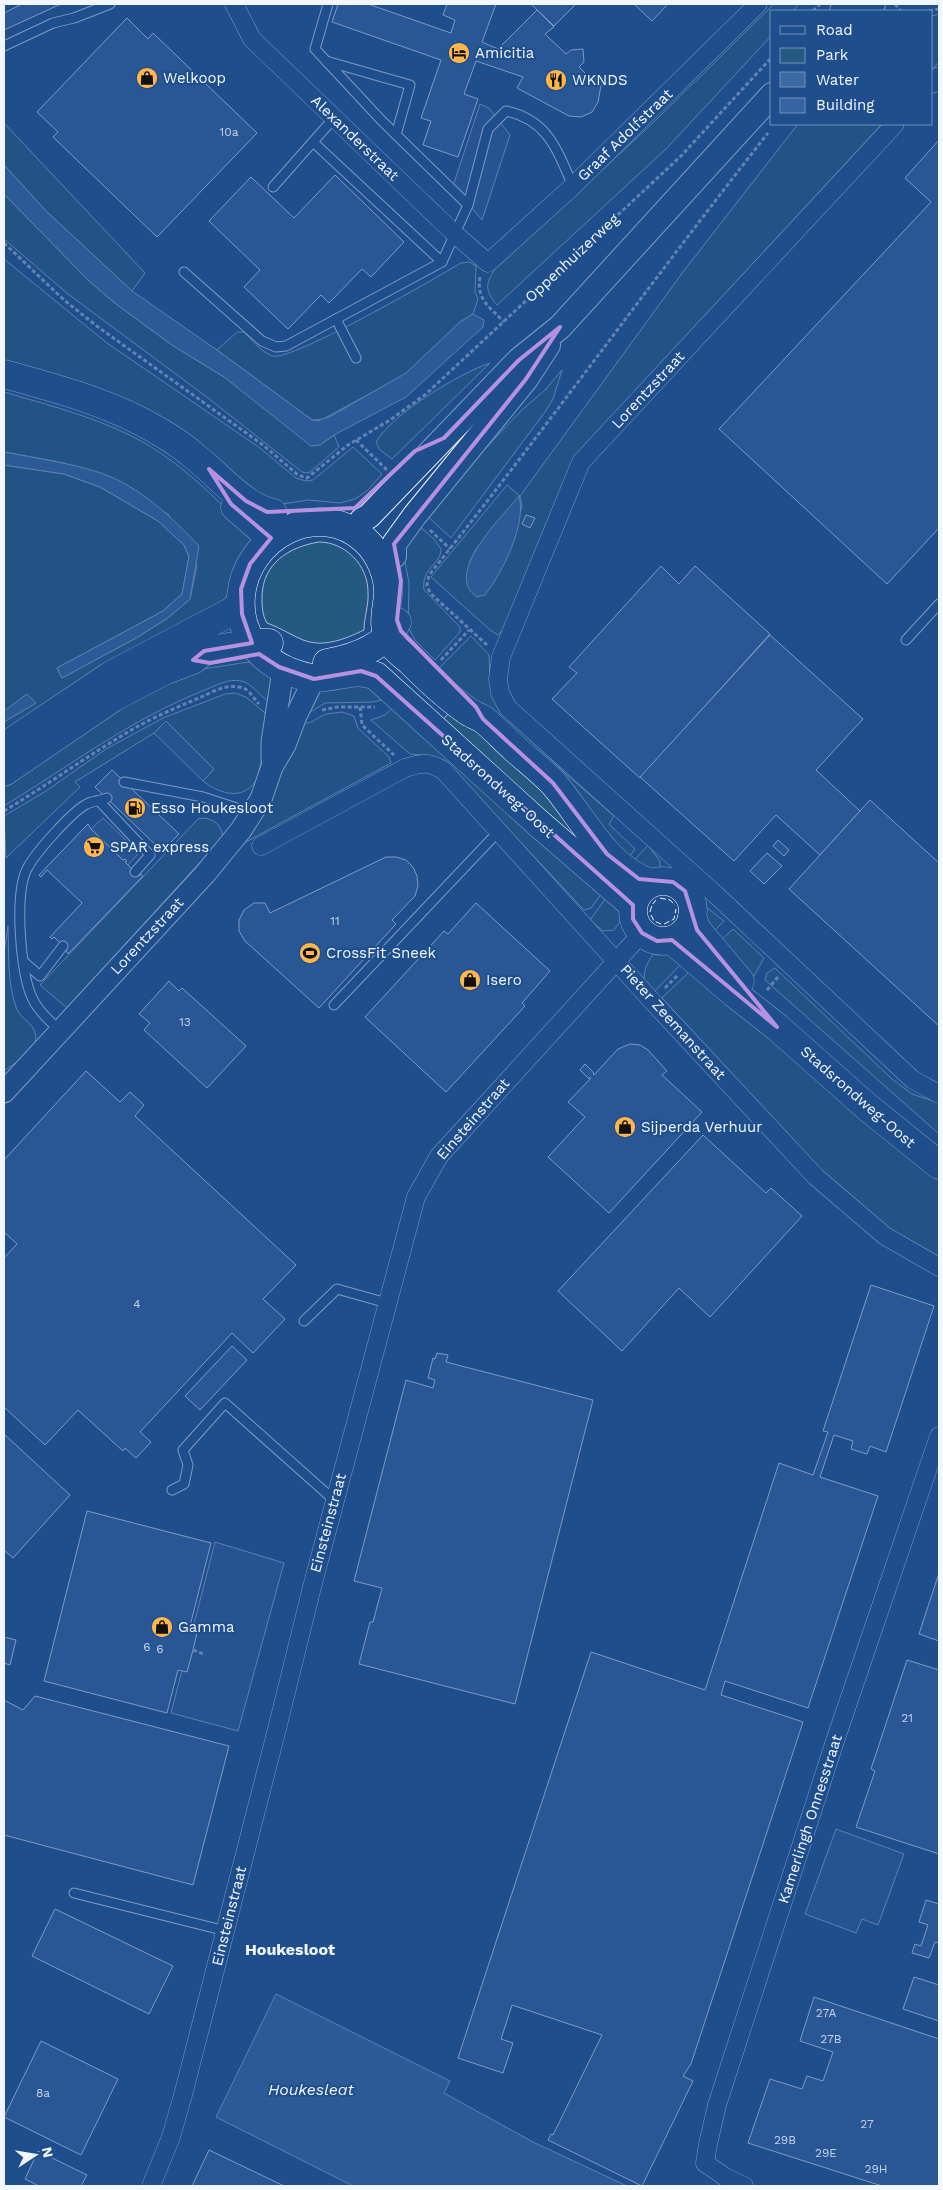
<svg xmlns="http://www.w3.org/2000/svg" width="943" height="2190" viewBox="0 0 943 2190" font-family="'Work Sans',sans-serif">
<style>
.green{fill:#245a82;stroke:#a8bbd7;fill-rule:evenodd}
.parking{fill:#305b95;stroke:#a8bbd7}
.water{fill:#3b69a3;stroke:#a8bbd7}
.building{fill:#3563a3;stroke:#f2f6ff}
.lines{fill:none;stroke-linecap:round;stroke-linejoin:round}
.service-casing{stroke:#f2f6ff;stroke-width:11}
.minor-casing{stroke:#f2f6ff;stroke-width:19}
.tertiary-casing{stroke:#f2f6ff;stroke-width:23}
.secondary-casing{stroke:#f2f6ff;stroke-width:26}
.primary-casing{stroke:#f2f6ff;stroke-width:29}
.trunk-casing{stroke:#f2f6ff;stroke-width:29}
.path{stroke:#b3c4dc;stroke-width:3;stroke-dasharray:4 2.5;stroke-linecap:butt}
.service{stroke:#1f4e8c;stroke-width:9}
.minor{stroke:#1f4e8c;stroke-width:18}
.tertiary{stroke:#1f4e8c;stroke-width:21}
.secondary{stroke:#1f4e8c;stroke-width:24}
.primary{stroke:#1f4e8c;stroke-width:28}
.trunk{stroke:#1f4e8c;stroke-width:28}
.fence{stroke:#f2f6ff;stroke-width:1;stroke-dasharray:6 2.5;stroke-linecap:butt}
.marked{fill:none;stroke:#b691df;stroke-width:4;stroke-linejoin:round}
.labels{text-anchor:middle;stroke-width:4;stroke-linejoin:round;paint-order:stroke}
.number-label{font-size:12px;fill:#c3d1e8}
.poi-label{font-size:15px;fill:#f2f6ff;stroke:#1f4e8c;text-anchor:start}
.street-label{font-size:15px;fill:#f2f6ff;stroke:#1f4e8c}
.neighbourhood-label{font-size:16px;font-weight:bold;fill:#f2f6ff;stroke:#1f4e8c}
.water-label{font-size:16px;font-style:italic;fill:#f2f6ff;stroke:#1f4e8c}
</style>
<rect width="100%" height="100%" fill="#1f4e8c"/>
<g class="green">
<path d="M774,4h25l-6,7h-21v24l-106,114 -169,156c-12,-14 -12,-21 -2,-36l159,-147z"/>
<polygon points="939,14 939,62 932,70 932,16"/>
<polygon points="4,123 145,273 132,291 46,211 4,165"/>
<path d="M798,124h84l-289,313 -85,187 -10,11 -8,-5 -59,-53 76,-92 13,11 163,-224zM520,496l2,10 -16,54 -37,3 7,-14z"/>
<polygon points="4,194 89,281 116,304 172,345 224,377 266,409 320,445 334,435 339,447 310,472 306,473 302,472 208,398 68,294 4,239"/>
<polygon points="4,259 107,343 260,448 296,478 306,481 313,480 353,447 382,474 367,491 355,499 340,503 308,500 276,505 228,479 4,365"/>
<path d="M469,262l7,4 -1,26 3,7 -5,15 -13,8 -54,52 -83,45 -11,1 -95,-70 20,-18h7c8,8 18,21 29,24 19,5 163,-78 188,-93z"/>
<path d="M490,363l-98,96 -13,-10 -3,-7c16,-28 84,-69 114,-79z"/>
<polygon points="562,370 553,399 545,412 451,538 424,513 521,411 545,390"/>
<path d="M4,392c57,17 117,31 165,67 32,23 60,53 88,80l-33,63 -220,137v-17l31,-19 -31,8v-246l60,9 36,13 58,34 26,24 5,12 -7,37 -19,17 -106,57 5,10 74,-40 32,-20 22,-19 7,-34 -29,-51 -104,-51 -60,-11z"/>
<path d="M417,524l17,15 7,10c0,16 -20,18 -17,41l36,37v5l-25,28 -20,-20 -7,-13 1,-44 -5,-26 2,-10z"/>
<path d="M319,542c26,0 49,23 49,50 1,13 -4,25 -4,38 -19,9 -40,18 -61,10 -12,-5 -24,-13 -36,-17 -5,-8 -5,-18 -5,-27 1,-33 27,-49 57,-54z"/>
<polygon points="471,636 489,655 490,682 501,710 566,774 614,816 609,824 635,849 626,861 439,668"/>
<path d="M248,662l7,1 16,11 3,31c-14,-7 -21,-22 -33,-24 -12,-3 -26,5 -36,9 -74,29 -134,75 -201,116v-21l137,-93 62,-23z"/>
<polygon points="360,679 382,700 372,702 325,703 309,713 318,689"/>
<path d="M235,693l11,4 24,20c-3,13 -10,58 -15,65 -14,20 -38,10 -52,-1l11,-12 -48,-48 -12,12 -79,49 5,5 -74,71 -2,-42 42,-25 60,-42 57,-31 62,-24z"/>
<polygon points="399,702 605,889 591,908 584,910 495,815 443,763 432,756 410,754 371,720 385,715"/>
<polygon points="454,707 553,797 601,868 440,723"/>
<path d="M342,712l12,4 4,12 31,29 2,6 -147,80 36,-68 19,-53c13,4 16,-4 27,-8 5,-1 11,-1 16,-2z"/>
<path d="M203,818c12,1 18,7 20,19l-156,171 -27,-23 158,-166z"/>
<polygon points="648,845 660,861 660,872 629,866"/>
<polygon points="610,892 618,901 622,919 614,930 603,931 590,920"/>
<polygon points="700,902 724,921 710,935"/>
<path d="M8,926c1,26 -1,56 8,81 4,14 24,17 19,36 -3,11 -22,21 -31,28v-119z"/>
<polygon points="733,929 764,958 751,981 716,945"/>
<path d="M655,952h13l16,9 -29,30 -11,-11c0,-12 4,-19 11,-28z"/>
<polygon points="693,968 851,1108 939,1180 939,1259 881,1224 854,1201 818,1167 662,998"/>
<polygon points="775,968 891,1078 912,1094 939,1103 939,1134 765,980 767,973"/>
</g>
<g class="parking">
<polygon points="480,104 489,108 510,135 482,220 453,186"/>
<polygon points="166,721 214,769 203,781 154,733"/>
<polygon points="103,818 139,853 128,865 91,829"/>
<polygon points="215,1542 284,1563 238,1731 171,1713"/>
<polygon points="836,1829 904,1854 878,1925 862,1919 856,1933 805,1914"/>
</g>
<g class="water">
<polygon points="4,165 46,211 132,291 217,350 312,420 318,421 331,416 406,373 460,322 473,314 484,320 483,327 406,397 334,435 320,445 311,446 224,377 172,345 116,304 89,281 4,194"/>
<path d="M4,452c32,6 66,11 97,21 39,14 71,44 98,73l-9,53 -22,19 -32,20 -74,40 -5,-10 106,-57 19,-17 7,-38 -5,-11 -26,-24 -58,-34 -36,-13 -60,-9z"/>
<path d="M519,496c8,28 -17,77 -34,99l-8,2c-35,-23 26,-81 42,-101z"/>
<polygon points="27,694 36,703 4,722 4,711"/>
<polygon points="276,1994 450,2081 444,2093 533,2142 627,2186 353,2186 216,2117"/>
</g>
<g class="building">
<polygon points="22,4 61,4 4,30 4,13"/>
<polygon points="338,4 368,4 451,33 455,20 443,15 447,4 496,4 482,42 498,49 537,10 554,27 545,34 566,54 571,50 583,49 584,62 579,67 585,73 584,77 602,80 598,102 592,112 581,117 569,116 517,88 523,77 476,61 464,94 478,99 458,157 423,145 431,121 421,118 441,60 332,22"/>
<polygon points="531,4 576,4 554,26"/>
<polygon points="634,4 668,4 652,21"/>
<polygon points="127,18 148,39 153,33 257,133 157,237 53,137 58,132 37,112"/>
<polygon points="939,140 939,528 887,584 719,429 931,202 905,178"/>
<polygon points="335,175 404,242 371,277 362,269 329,303 321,295 288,329 244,287 260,270 209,221 251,177 294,218"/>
<polygon points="526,515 535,518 530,528 522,524"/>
<polygon points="661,566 679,584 695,566 770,634 640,778 552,699 577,673 569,667"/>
<polygon points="770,635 863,719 816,770 860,811 820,855 776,815 734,861 640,777"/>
<polygon points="112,770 179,834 162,851 95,787"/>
<polygon points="870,800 939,863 939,1026 789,889"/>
<polygon points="88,824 91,829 123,860 125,859 127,861 125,862 139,876 141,874 143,876 68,954 63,946 54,937 52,939 50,937 82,903 47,870 41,877 39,875"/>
<polygon points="778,840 789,850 784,856 773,846"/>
<polygon points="767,853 782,866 764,884 750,871"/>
<polygon points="386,857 396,857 406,860 413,867 417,876 418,886 415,896 392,920 396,924 319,1008 245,941 239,931 239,920 244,910 254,903 265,903 270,913"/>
<polygon points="476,903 550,971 522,1003 525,1006 446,1092 365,1017 444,931 448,934"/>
<polygon points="169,981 179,991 182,988 246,1046 207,1088 144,1030 150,1023 139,1014"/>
<polygon points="630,1044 640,1045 648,1050 667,1071 662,1075 702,1112 609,1213 548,1157 585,1117 568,1102 591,1078 588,1078 580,1070 585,1064 593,1072 594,1075 618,1049"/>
<polygon points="86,1071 120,1102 130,1092 144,1105 135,1116 296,1265 263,1299 285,1319 253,1353 232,1333 140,1432 151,1442 136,1458 125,1448 123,1451 78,1410 45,1445 4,1407 4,1258 17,1244 4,1232 4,1160"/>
<polygon points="703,1135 766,1193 771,1188 802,1216 710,1317 679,1288 622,1351 558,1291"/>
<polygon points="871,1285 934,1306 886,1452 870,1446 867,1454 851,1449 853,1441 834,1435 820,1477 878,1496 808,1708 725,1681 721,1695 803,1722 691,2064 683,2076 693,2081 642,2186 548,2140 551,2134 553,2135 602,2035 512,2005 501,2039 513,2043 503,2073 458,2058 591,1652 705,1690 779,1463 813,1475 828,1432 823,1431"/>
<polygon points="232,1346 247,1360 200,1410 185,1396"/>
<polygon points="437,1353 448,1355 446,1362 593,1400 515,1704 359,1664 370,1622 373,1622 382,1588 354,1581 406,1380 433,1388 435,1380 428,1378 433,1358 435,1359"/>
<polygon points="4,1434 70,1495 13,1558 4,1550"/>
<polygon points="87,1511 211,1543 190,1626 198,1628 193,1650 187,1672 178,1670 167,1713 44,1681"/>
<polygon points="939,1573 939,1641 919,1634"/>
<polygon points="4,1637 16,1640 10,1665 4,1663"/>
<polygon points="907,1660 939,1670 939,1854 856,1827 875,1771 871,1769"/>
<polygon points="35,1696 229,1746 193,1885 4,1835 4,1700 23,1710"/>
<polygon points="926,1900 939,1904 939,1943 935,1942 929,1958 912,1953 915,1944 921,1946 928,1925 919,1922"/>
<polygon points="55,1909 173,1966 149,2014 32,1956"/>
<polygon points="914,1977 939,1985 939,2021 903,2009"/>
<polygon points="814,1997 939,2039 939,2186 882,2186 748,2143 770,2079 802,2089 807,2076 823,2081 833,2052 800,2041"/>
<polygon points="41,2041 118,2079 81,2155 4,2117"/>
<polygon points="209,2150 284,2186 192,2186"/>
<polygon points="38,2151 87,2175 81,2186 39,2186 25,2179"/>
</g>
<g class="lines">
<g class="service-casing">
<g id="service">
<polyline points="328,4 315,49 381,120 468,205"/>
<polyline points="4,46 53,23 74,18 110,4"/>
<polyline points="326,61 410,85 396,135"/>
<polyline points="313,142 442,262"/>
<polyline points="273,187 334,118"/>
<path d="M184,272l78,69 14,6 10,-1 156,-84 26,-57 20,-76 18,-18c42,9 51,39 67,75"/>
<polyline points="336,319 356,358"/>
<polyline points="906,640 939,604"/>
<polyline points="124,782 203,797 252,813"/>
<polyline points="99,801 150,855 135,872"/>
<polyline points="24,962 40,976 63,946"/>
<polyline points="334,1005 499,831"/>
<path d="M60,1030c-11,-9 -24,-21 -29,-35 -11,-25 -17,-105 -3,-128 9,-16 42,-53 57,-62 6,-4 15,-4 22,-7"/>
<polyline points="304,1321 337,1289 387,1303"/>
<polyline points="172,1490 184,1484 188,1465 183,1450 225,1403 334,1500"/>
<polyline points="74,1893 226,1931"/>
</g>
</g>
<g class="minor-casing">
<g id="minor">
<polyline points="234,4 252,39 456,235 488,263 573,186 758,4"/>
<polyline points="932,84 939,76"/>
<polyline points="895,124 581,462 501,657 498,679 500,693 508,708 715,894 913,1080 939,1094"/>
<path d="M261,846l144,-78c17,-5 22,-7 38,2l209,231 164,176 69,59 54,31"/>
<polyline points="151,2186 171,2137 183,2095 277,1729 312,1587 416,1197 439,1156 642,933"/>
<polyline points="744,2186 725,2177 705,2163 708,2144 717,2105 835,1741 939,1436"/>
</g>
</g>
<g class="tertiary-casing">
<g id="tertiary">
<polyline points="272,759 272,742 282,677 279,667"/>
<polyline points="4,1092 205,874 241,830 261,799 272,767 285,745 296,716 314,679"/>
</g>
</g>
<g class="secondary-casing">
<g id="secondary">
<polyline points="842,11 848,4"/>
<polyline points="863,11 873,4"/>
<polyline points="362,520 369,516 519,360 560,327 772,95"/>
<polyline points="394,556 394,544 415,515 526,379 548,345"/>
</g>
</g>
<g class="primary-casing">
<g id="primary">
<path d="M327,663c27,-5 58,-15 70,-41"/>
<polyline points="4,747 111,675 223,616 234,610 240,603"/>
<polyline points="4,772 114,697 164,671 193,660 204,651 253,643 269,643"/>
<circle cx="663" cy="911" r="30"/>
<path d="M633,905l-96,-83 -161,-146c-21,-9 -39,2 -61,2 -9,0 -19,-4 -27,-7 -31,-13 -50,-40 -47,-75 5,-59 77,-99 124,-56 15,14 24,36 23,56 -2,17 -7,32 4,48 4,6 12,12 18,17 17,17 36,35 56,49 5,4 12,6 18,10 10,8 20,19 30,28 13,12 28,23 40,36 30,35 50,82 96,99"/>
<polyline points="692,917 697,930 740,981"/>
<polyline points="672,940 735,994 777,1027 866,1106 939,1165"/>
</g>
</g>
<g class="trunk-casing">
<g id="trunk">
<path d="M4,374c54,15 108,29 156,58 12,7 24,15 34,24 24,18 49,51 79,57"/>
<polyline points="235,507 265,533 276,535"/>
</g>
</g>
<g class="path">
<polyline points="895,4 901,11"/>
<polyline points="813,11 820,4"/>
<polyline points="929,11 939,9"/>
<polyline points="4,243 64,300 98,327 263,445 298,475 307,478 348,445 390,420 426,394 681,156 772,57"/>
<path d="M480,277c-4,23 10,30 24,45"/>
<polyline points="356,440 387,470"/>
<polyline points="430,530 450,549"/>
<path d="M487,645l-57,-52 -3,-8 2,-10c116,-145 224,-296 339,-442"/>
<polyline points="441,660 469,630"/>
<polyline points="360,707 362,725 394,755"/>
<polyline points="322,710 337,707 375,707"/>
<path d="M4,811c40,-24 79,-52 119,-76 24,-15 50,-26 76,-37 12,-5 26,-14 40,-11 10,1 13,10 20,17"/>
<polyline points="665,988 678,975"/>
<polyline points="767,990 778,977"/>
<polyline points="193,1650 204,1654"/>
</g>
<use href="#service" class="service"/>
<use href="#minor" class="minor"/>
<use href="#tertiary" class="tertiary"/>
<use href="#secondary" class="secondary"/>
<use href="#primary" class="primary"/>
<use href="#trunk" class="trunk"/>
<g class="fence">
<polyline points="660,898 670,900 675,905"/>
<polyline points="650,912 652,905 656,900"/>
<polyline points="651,915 654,921 661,924"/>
<polyline points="664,924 674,919 676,909"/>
</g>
</g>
<path d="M0 0H943V2190H0ZM560,327l-34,52 -132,165 7,37 -4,39 4,11 75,76 7,12 70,64 54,71 32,25 34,3 12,9 12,39 80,97 -105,-87 -15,1 -15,-8 -9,-14v-14l-257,-229 -15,-5 -47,8 -35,-12 -20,-13 -49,9 -17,-3 11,-9 48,-8 -10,-29 -1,-25 9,-25 21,-26 -40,-34 -22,-35 37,32 21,11 88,-4 60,-57 29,-13 75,-78z" fill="#1f4e8c" fill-opacity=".55" fill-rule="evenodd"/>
<path class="marked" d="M560,327l-34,52 -132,165 7,37 -4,39 4,11 75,76 7,12 70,64 54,71 32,25 34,3 12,9 12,39 80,97 -105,-87 -15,1 -15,-8 -9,-14v-14l-257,-229 -15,-5 -47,8 -35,-12 -20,-13 -49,9 -17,-3 11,-9 48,-8 -10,-29 -1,-25 9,-25 21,-26 -40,-34 -22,-35 37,32 21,11 88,-4 60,-57 29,-13 75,-78z"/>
<defs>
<g id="hotel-disc" transform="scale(1.125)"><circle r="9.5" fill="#ffb74d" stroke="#1f4e8c"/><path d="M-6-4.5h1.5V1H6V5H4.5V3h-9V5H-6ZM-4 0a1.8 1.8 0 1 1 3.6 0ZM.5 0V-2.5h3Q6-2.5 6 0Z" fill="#111"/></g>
<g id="shop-disc" transform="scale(1.125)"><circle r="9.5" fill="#ffb74d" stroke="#1f4e8c"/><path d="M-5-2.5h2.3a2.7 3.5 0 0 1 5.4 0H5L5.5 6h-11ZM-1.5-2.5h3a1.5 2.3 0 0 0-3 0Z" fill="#111"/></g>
<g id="restaurant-disc" transform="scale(1.125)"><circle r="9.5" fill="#ffb74d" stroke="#1f4e8c"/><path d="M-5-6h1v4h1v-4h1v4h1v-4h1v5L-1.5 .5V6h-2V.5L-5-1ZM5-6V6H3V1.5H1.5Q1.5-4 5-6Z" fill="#111"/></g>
<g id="fuel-disc" transform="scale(1.125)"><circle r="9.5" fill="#ffb74d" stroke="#1f4e8c"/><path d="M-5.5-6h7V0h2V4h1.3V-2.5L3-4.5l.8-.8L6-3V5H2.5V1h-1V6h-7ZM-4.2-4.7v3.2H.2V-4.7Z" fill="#111"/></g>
<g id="supermarket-disc" transform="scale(1.125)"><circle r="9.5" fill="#ffb74d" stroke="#1f4e8c"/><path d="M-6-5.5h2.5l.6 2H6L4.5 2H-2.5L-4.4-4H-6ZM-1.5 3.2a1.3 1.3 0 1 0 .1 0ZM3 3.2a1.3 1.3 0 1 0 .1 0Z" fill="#111"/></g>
<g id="stadium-disc" transform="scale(1.125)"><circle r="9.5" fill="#ffb74d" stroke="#1f4e8c"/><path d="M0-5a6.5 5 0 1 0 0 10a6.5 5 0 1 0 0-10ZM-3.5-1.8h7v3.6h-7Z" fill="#111"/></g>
</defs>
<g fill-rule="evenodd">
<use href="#hotel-disc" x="459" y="53"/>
<use href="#shop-disc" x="147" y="78"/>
<use href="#restaurant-disc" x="556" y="80"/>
<use href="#fuel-disc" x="135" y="808"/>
<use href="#supermarket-disc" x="94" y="847"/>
<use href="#stadium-disc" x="310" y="953"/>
<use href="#shop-disc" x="470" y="980"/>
<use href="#shop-disc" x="625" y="1127"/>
<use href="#shop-disc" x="162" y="1627"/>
</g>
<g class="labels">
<g class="number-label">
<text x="229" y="136">10a</text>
<text x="335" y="925">11</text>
<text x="185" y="1026">13</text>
<text x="137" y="1308">4</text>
<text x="147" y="1651">6</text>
<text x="160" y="1653">6</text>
<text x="907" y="1722">21</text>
<text x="826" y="2017">27A</text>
<text x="831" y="2043">27B</text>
<text x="43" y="2097">8a</text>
<text x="867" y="2128">27</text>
<text x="785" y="2144">29B</text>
<text x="826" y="2157">29E</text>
<text x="876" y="2173">29H</text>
</g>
<g class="poi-label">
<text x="475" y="58">Amicitia</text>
<text x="163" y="83">Welkoop</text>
<text x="572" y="85">WKNDS</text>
<text x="151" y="813">Esso Houkesloot</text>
<text x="110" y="852">SPAR express</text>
<text x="326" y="958">CrossFit Sneek</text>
<text x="486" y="985">Isero</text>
<text x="641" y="1132">Sijperda Verhuur</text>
<text x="178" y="1632">Gamma</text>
</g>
<g class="street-label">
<text transform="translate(625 135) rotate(-44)" y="5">Graaf Adolfstraat</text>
<text transform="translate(355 138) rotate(44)" y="5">Alexanderstraat</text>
<text transform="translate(572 258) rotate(-43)" y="5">Oppenhuizerweg</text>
<text transform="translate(648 390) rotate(-47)" y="5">Lorentzstraat</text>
<text transform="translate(498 786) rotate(42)" y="5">Stadsrondweg-Oost</text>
<text transform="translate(147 936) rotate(-47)" y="5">Lorentzstraat</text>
<text transform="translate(673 1022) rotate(48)" y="5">Pieter Zeemanstraat</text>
<text transform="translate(858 1097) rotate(41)" y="5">Stadsrondweg-Oost</text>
<text transform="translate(473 1119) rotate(-49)" y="5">Einsteinstraat</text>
<text transform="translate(328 1523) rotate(-75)" y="5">Einsteinstraat</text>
<text transform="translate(810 1819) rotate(-72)" y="5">Kamerlingh Onnesstraat</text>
<text transform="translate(229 1916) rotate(-76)" y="5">Einsteinstraat</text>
</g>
<g class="neighbourhood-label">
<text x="290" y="1955">Houkesloot</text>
</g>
<g class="water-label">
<text x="311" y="2095">Houkesleat</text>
</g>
</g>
<rect width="943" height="2190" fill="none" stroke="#f2f6ff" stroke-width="10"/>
<rect x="770" y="10" width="162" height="115" fill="#1f4e8c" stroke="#7391ba"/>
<rect x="780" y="26" width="25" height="8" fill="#1f4e8c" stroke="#7391ba"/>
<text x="816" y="35" font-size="15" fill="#f2f6ff">Road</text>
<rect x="780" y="48" width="25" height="15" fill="#245a82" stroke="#7391ba"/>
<text x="816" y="60" font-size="15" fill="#f2f6ff">Park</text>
<rect x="780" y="72" width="25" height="15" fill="#3b69a3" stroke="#7391ba"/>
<text x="816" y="85" font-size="15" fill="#f2f6ff">Water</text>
<rect x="780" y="98" width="25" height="15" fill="#3563a3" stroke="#7391ba"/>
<text x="816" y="110" font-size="15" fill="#f2f6ff">Building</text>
<g transform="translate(35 2155) rotate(78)" stroke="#1f4e8c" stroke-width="4" paint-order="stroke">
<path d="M0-4L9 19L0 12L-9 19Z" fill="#f2f6ff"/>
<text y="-8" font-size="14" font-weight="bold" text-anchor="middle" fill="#f2f6ff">N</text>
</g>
</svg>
